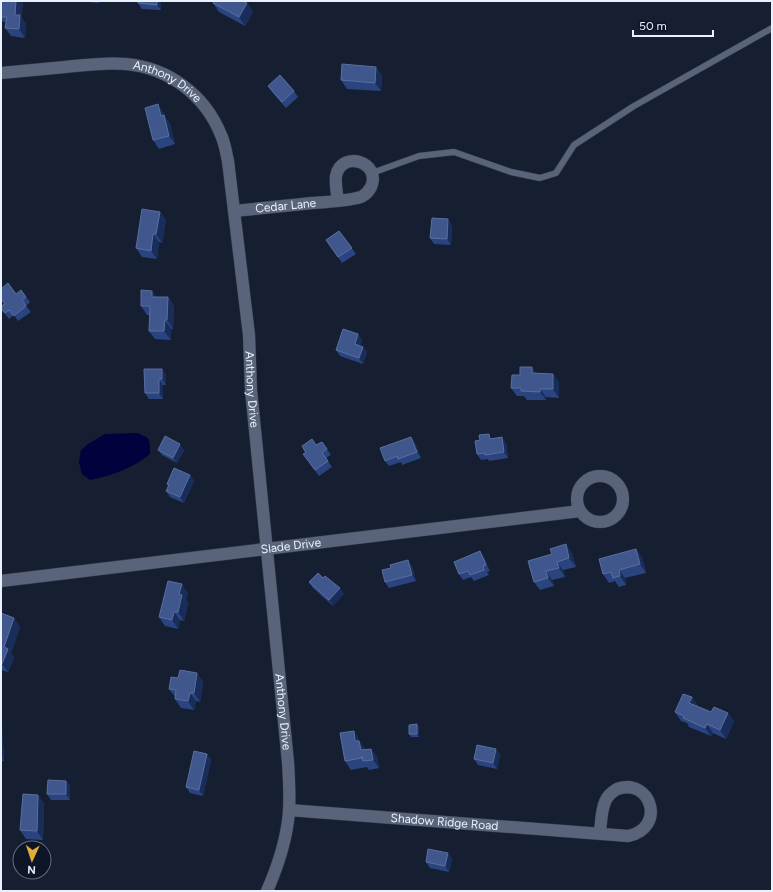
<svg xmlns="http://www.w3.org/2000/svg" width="773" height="892" viewBox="0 0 773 892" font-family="Figtree,sans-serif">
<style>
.water{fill:#00013d}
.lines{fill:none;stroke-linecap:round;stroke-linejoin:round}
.lane-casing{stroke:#363b4b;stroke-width:7}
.street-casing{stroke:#363b4b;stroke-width:13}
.lane{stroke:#59647b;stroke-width:6}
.street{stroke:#59647b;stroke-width:12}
.wall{fill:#2a447f}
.shaded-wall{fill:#192d5a}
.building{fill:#3f578c;stroke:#5a6f9e}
.labels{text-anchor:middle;stroke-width:3;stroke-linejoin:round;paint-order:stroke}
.street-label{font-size:12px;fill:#eaf1fe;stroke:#0d1527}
</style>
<rect width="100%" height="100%" fill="#151f31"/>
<path class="water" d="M138,433l10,5 2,7v9c-17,14 -39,22 -60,26l-8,-6 -3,-12 2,-12 7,-6 17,-10z"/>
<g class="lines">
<g class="lane-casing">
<polyline id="lane" points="372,173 419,156 454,152 511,172 540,178 556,173 574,145 634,106 772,28"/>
</g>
<g class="street-casing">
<g id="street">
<path id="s1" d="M1,73c21,-2 43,-4 64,-6 20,-2 41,-5 61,-3 43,4 79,31 95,71 4,8 5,18 7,26l21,174 2,55 37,372c1,16 2,33 1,49 -2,28 -11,55 -22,80"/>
<path id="s2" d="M234,211c26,-3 52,-5 78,-8 15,-1 35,-2 49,-6 4,-2 8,-6 10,-10 11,-25 -30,-38 -35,-11 -1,8 1,17 2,25"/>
<circle cx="600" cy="499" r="23"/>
<path id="s3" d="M1,581l579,-70"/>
<path id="s4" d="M289,810l339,26c39,-8 23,-59 -11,-47 -5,3 -10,7 -12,13 -4,9 -4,22 -5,31"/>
</g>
</g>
<use href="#lane" class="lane"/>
<use href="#street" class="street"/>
</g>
<g class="wall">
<polygon points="1,1 21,1 23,3 21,17 26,24 25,38 11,36 5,28 6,23 5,22 1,21"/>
<polygon points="77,1 99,1 99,3"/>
<polygon points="161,1 161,10 142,9 138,3"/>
<polygon points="214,1 246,1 245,2 247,3 253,12 245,26 219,12 213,3"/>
<polygon points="376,67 382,76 381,91 347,89 341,80"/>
<polygon points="268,86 294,91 298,97 286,108 272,92"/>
<polygon points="164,113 165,117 170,124 175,144 159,149 153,140"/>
<polygon points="160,212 166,220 162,243 159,242 157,259 142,257 136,248"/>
<polygon points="452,225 451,245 434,244 430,238"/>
<polygon points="339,231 356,254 342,263 326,240"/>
<polygon points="1,289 26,297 30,302 26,306 31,312 18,321 14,315 9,319 1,309 4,304 1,300"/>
<polygon points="152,291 156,297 168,297 174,306 173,329 171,329 171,340 155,339 149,331 149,315 147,315 141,306"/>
<polygon points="358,334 362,340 360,346 367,352 363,364 340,356 336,350"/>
<polygon points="144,369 166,374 166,385 163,385 163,399 149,399 145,393"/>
<polygon points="536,373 559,382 559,398 546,397 546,400 527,400 524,396 517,396 511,388 520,375"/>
<polygon points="492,438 506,443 508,458 489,461 488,459 481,460 477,454"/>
<polygon points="322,442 331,455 326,458 332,467 319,476 303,454"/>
<polygon points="415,443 421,458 402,465 401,462 389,466 385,461"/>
<polygon points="158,450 184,450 177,463 162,455"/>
<polygon points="190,475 194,481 184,503 170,497 166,491 168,486 167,484"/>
<polygon points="572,553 576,567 563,570 565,577 552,580 554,586 540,590 534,582 552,554"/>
<polygon points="484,557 490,571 487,572 489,575 474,581 471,577 463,580 459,574"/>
<polygon points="642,557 646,573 625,578 626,585 619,587 615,581 609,583 603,574"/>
<polygon points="412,566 416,581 389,588 385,582"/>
<polygon points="323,578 344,594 333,606 313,588 309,582"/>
<polygon points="188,593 186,600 188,603 184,621 180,620 178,629 165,626 159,617"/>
<polygon points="1,613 14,618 20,627 11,653 14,658 8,672 1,670"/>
<polygon points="197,673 203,682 200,702 196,701 194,710 181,708 175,699 175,697 169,689 178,678"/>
<polygon points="692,697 698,706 711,712 728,713 734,721 726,739 713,733 711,736 689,727 687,723 681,721 675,712"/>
<polygon points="1,718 4,761 1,761"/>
<polygon points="419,727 419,737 411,737 409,734"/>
<polygon points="360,740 360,742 365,750 371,749 377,757 379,768 369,770 367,767 351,770 345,761"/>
<polygon points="496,749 500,755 497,769 478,765 474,759"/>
<polygon points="207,754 211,760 203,796 190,793 186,787"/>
<polygon points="66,781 70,786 70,800 51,800 47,794"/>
<polygon points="38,795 44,804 43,840 26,839 20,830"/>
<polygon points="452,858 449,872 430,868 426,862"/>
</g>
<g class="shaded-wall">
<polygon points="16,1 21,1 23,3 21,17 26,24 25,38 19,29 15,15"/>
<polygon points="157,1 161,1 161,10 157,5"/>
<polygon points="247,3 253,12 245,26 239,17"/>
<polygon points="376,67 382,76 381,91 375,83"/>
<polygon points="158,104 164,113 165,117 170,124 175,144 169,136 161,116"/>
<polygon points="160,212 166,220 162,243 156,234"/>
<polygon points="448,219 452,225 451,245 447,239"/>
<polygon points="153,234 159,242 157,259 151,251"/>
<polygon points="152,291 158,299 152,297"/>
<polygon points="168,297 174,306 173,329 167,320"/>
<polygon points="165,320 171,329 171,340 164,331"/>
<polygon points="358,334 362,340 359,350 355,344"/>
<polygon points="363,347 367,352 363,364 359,358"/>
<polygon points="532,367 538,376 532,373"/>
<polygon points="162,369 166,374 166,385 162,379"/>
<polygon points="553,374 559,382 559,398 553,389"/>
<polygon points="159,379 163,385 163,399 159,393"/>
<polygon points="540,389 546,397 546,400 540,392"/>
<polygon points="411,437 415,443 421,458 417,452"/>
<polygon points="502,437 506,443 508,458 504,452"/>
<polygon points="180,444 184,450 177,463 173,458"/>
<polygon points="190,475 194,481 184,503 180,497"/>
<polygon points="566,544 572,553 576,567 569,558"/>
<polygon points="636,549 642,557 646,573 640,564"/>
<polygon points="480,551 484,557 490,571 486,565"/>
<polygon points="408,560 412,566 416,581 412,575"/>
<polygon points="557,562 563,570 565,577 559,568"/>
<polygon points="619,570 625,578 626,585 620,576"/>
<polygon points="546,571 552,580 554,586 548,578"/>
<polygon points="182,584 188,593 186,600 188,603 184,621 178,612 179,594"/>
<polygon points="340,588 344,594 333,606 329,600"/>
<polygon points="174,612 180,620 178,629 172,620"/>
<polygon points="14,618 20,627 11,653 14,658 8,672 2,664 4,647"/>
<polygon points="197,673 203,682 200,702 194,693"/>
<polygon points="190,693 196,701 194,710 188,701"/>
<polygon points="692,697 698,706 689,703"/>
<polygon points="728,713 734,721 726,739 720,730"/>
<polygon points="1,718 2,719 4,761 1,756"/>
<polygon points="417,724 419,727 419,737 417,734"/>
<polygon points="707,724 713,733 711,736 705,728"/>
<polygon points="354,731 365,749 367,759 355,741"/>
<polygon points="371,749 377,757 379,768 373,760"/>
<polygon points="496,749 500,755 497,769 493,763"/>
<polygon points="207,754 211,760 203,796 199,790"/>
<polygon points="66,781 70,786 70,800 66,794"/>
<polygon points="38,795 44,804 43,840 37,831"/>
<polygon points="448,853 452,858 449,872 445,866"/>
</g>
<g class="building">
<polygon points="1,1 16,1 15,15 20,15 19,29 5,28 7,17 1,17"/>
<polygon points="138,1 157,1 157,5 138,3"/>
<polygon points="214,1 242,1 247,3 239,17 213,3"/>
<polygon points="342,64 376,67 375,83 341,80"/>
<polygon points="280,75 294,91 282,102 268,86"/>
<polygon points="158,104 161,116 164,115 169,136 153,140 145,108"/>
<polygon points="142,209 160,212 156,234 153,234 151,251 136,248"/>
<polygon points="432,218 448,219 447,239 430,238"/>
<polygon points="339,231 352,248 338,257 326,240"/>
<polygon points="8,283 16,294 21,290 26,297 22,300 26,306 14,316 9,310 5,313 1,309 1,306 5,304 1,299 1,289"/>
<polygon points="141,290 152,291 152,297 168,297 167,320 165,320 164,331 149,331 150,306 141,306"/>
<polygon points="343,329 358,334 355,344 363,347 359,358 336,350"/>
<polygon points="520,367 532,367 532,373 553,374 553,389 540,389 540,392 521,391 521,388 511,388 512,375 520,375"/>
<polygon points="144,369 162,369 162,379 159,379 159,393 145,393"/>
<polygon points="489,434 490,439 502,437 504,452 485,455 485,453 477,454 475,441 480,440 479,435"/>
<polygon points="165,436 180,444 173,458 158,450"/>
<polygon points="411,437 417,452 398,459 397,456 385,461 380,448"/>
<polygon points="312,439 316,445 322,442 327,449 322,453 328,461 315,470 303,454 306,453 302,446"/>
<polygon points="174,468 190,475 180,497 166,491 169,485 167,484"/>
<polygon points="566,544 569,558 557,562 559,568 546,571 548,578 534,582 528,561 552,554 550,549"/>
<polygon points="636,549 640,564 619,570 620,576 613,578 611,572 603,574 599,559"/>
<polygon points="480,551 486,565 483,566 484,570 470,575 468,571 459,574 454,562"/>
<polygon points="408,560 412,575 385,582 382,570 391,568 390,565"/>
<polygon points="318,573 323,578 325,576 340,588 329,600 309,582"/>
<polygon points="168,581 182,584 179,594 182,595 178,612 174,612 172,620 159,617"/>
<polygon points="1,613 14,618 4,647 8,649 2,664 1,663"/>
<polygon points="180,670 197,673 194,693 190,693 188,701 175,699 176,690 169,689 171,677 178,678"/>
<polygon points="683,694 692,697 689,703 711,712 714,707 728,713 720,730 707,724 705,728 683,718 684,716 675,712"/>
<polygon points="417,724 417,734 409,734 409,725"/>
<polygon points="354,731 355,741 359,741 361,750 371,749 373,760 363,761 362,756 362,758 345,761 340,733"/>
<polygon points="477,745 496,749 493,763 474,759"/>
<polygon points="194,751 207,754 199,790 186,787"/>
<polygon points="48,780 66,781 66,794 47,794"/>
<polygon points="23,794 38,795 37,831 20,830"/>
<polygon points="428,849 448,853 445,866 426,862"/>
</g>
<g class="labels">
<g class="street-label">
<text dy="4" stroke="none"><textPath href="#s1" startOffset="171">Anthony Drive</textPath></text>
<text dy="4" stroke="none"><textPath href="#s2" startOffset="52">Cedar Lane</textPath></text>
<text dy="4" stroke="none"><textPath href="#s1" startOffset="507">Anthony Drive</textPath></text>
<text dy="4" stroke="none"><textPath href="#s3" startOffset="292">Slade Drive</textPath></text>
<text dy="4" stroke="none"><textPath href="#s1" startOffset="831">Anthony Drive</textPath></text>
<text dy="4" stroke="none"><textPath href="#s4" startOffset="156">Shadow Ridge Road</textPath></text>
</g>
</g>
<rect width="773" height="892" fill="none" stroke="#eaf1fe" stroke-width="4"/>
<g transform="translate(32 860) rotate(183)"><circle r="19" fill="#0d1527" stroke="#656d7d"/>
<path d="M0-3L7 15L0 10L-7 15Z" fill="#e3ae35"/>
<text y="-6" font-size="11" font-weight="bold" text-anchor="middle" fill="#eaf1fe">N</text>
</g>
<path d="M633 30v6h80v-6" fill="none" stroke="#eaf1fe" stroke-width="2"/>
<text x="639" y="30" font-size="12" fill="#eaf1fe" stroke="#0d1527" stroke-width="3" paint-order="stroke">50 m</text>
</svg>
